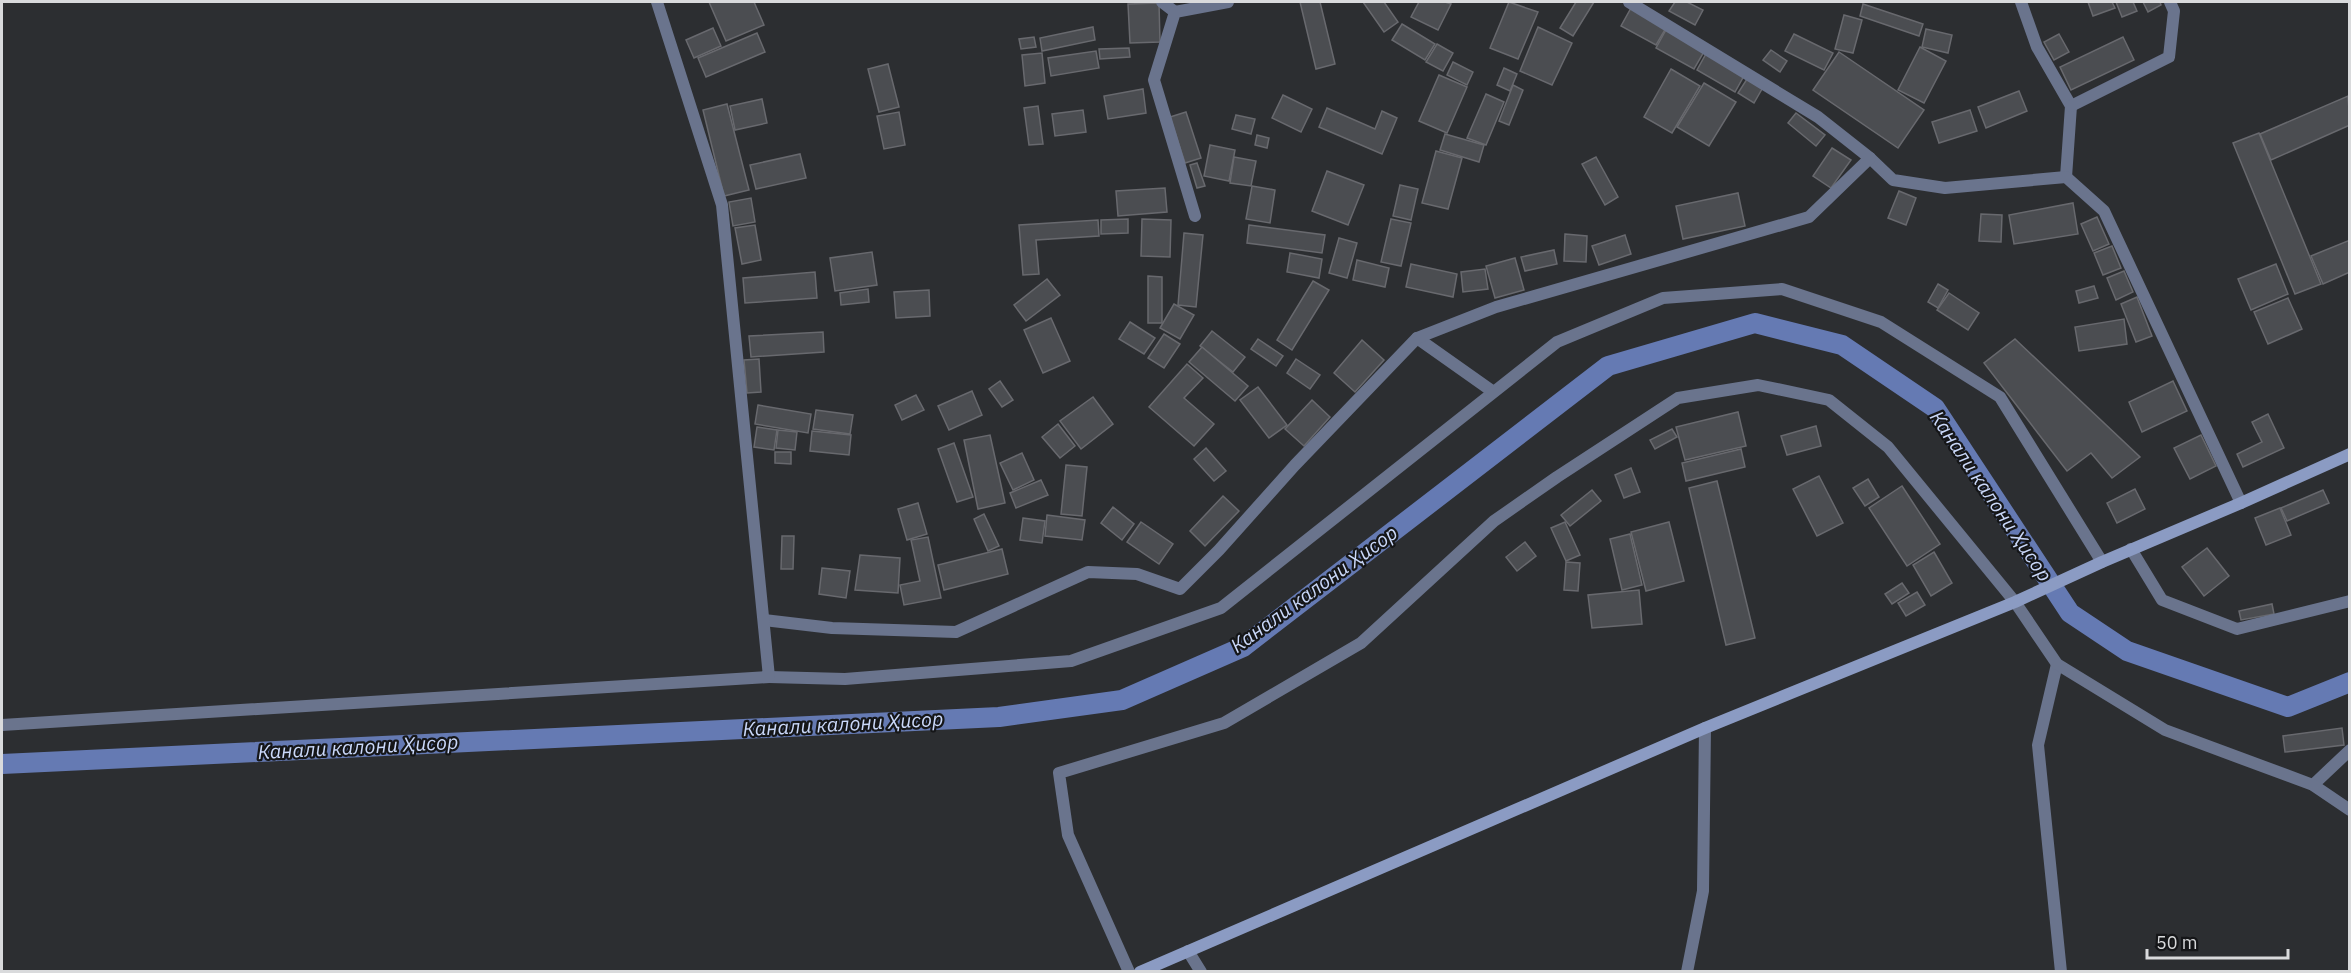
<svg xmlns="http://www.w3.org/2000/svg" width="2351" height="973" viewBox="0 0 2351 973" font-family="'IBM Plex Sans',sans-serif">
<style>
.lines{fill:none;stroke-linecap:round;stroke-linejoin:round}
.canal{stroke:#657ab3;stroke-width:20}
.building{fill:#4b4d51;stroke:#68696e;stroke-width:1.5}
.minor{stroke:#6a748d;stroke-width:12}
.secondary{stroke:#8b9bc3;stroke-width:12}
.labels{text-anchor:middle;stroke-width:4.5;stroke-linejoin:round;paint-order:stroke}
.water-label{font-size:20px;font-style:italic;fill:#cad8f9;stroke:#151618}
</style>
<rect width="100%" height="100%" fill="#2c2e31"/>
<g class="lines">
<polyline class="canal" points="2,764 999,717 1122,700 1243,647 1608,366 1755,323 1842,345 1935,408 2070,613 2127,651 2288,707 2350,682"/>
</g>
<g class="building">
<polygon points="709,2 754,2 764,25 726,41"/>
<polygon points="1300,2 1320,2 1335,64 1316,69"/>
<polygon points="1363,2 1384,2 1398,22 1384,32"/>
<polygon points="1419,2 1445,2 1451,4 1438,30 1411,17"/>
<polygon points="1509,2 1538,12 1518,59 1490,48"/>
<polygon points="1576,2 1594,2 1573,36 1560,28"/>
<polygon points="1675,2 1687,2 1703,10 1695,25 1669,11"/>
<polygon points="2088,2 2112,2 2115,8 2093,16"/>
<polygon points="2116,2 2133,2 2137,11 2122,17"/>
<polygon points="2143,2 2160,2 2161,5 2148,12"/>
<polygon points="1159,3 1160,42 1130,43 1128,4"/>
<polygon points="1863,4 1923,24 1919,36 1860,16"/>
<polygon points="1631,8 1666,28 1656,45 1621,26"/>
<polygon points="1844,15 1862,20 1853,53 1835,49"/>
<polygon points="1402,24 1435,44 1425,60 1392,40"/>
<polygon points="1093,27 1095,40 1042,51 1040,38"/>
<polygon points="1538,27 1572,43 1552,85 1520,71"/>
<polygon points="713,28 721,46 694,58 686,40"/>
<polygon points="1667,28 1705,50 1694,69 1656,48"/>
<polygon points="1926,29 1952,35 1948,53 1922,47"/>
<polygon points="757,33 765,52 706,77 698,58"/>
<polygon points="1794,34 1833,53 1824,70 1785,51"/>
<polygon points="2059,34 2069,52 2054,60 2044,42"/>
<polygon points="1034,37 1036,47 1021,49 1019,39"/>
<polygon points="2123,37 2134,60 2071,90 2060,67"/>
<polygon points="1437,44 1453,53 1443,71 1426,62"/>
<polygon points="1920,47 1946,61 1924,103 1898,90"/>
<polygon points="1129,48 1130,57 1100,59 1099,49"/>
<polygon points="1771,50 1787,61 1780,72 1763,60"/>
<polygon points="1096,51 1099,68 1051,76 1048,58"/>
<polygon points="1707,52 1745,74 1735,92 1697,70"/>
<polygon points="1839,52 1924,110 1898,148 1813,90"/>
<polygon points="1042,53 1045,83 1025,86 1022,55"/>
<polygon points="1453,62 1473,72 1467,85 1447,75"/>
<polygon points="888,64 899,107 879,112 868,69"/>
<polygon points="1504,68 1517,74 1510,91 1497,85"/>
<polygon points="1671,69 1700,86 1672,133 1644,117"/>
<polygon points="1439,75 1467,87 1447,133 1419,121"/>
<polygon points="1747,79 1762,89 1754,103 1738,93"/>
<polygon points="1704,83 1736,102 1709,146 1677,127"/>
<polygon points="1513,85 1523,90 1509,125 1499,121"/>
<polygon points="1143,89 1146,113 1108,119 1104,96"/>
<polygon points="2019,91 2027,111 1986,128 1978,107"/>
<polygon points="1486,94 1504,102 1486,145 1467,138"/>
<polygon points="1283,95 1312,109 1301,132 1272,118"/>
<polygon points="2348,96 2350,125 2271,160 2260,134"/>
<polygon points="762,99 767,123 735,130 730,106"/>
<polygon points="727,104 749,190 724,196 703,110"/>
<polygon points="1038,106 1043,144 1029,145 1024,108"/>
<polygon points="1327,108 1375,129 1382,111 1397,118 1382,154 1319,127"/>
<polygon points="1083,110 1086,132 1055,136 1052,114"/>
<polygon points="1970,110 1977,131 1939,143 1932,122"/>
<polygon points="899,112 905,145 884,149 877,116"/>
<polygon points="1186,112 1201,158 1185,163 1170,117"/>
<polygon points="1796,113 1825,135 1816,146 1788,123"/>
<polygon points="1236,115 1255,119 1251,134 1232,129"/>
<polygon points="2259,133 2321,284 2295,294 2233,143"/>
<polygon points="1445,134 1484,145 1479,162 1440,150"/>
<polygon points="1257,135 1269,138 1267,148 1255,145"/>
<polygon points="1210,145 1235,150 1229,181 1204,176"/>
<polygon points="1832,148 1851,160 1831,188 1813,176"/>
<polygon points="1436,151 1462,158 1448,209 1422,203"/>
<polygon points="800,154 806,178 756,189 750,165"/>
<polygon points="1234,157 1256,161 1251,186 1230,183"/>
<polygon points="1596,157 1618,197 1605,205 1582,164"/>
<polygon points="1197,163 1205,186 1197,188 1190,165"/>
<polygon points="1327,171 1364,185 1348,225 1312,211"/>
<polygon points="1400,185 1418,189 1411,220 1393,216"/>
<polygon points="1252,186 1275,190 1270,223 1246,219"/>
<polygon points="1165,188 1167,212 1118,216 1116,191"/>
<polygon points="1899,191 1916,198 1906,225 1888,218"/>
<polygon points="1738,193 1745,226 1683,239 1676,206"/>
<polygon points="751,198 755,222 733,226 729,202"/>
<polygon points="2073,203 2078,234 2014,244 2009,215"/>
<polygon points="1981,214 2002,215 2001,242 1979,241"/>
<polygon points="2097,217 2109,244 2093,251 2081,224"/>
<polygon points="1128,219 1128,233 1101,234 1101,220"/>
<polygon points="1142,219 1171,220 1170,257 1141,256"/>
<polygon points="1391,219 1411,223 1401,266 1381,262"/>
<polygon points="1098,220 1099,236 1036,240 1039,274 1023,275 1019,225"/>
<polygon points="755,225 761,260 742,264 735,228"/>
<polygon points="1249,225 1325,235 1322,253 1247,243"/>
<polygon points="1184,233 1203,235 1196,307 1178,305"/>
<polygon points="1565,234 1587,236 1586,262 1564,261"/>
<polygon points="1625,235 1631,254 1599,265 1592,246"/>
<polygon points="1339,238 1357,243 1347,278 1329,273"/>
<polygon points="2350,240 2350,272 2323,284 2311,256"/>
<polygon points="2112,246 2121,268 2103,275 2094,253"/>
<polygon points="1554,250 1557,264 1525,271 1521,257"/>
<polygon points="872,252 877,285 835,291 830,258"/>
<polygon points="1290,253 1322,259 1319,278 1287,272"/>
<polygon points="1515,258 1524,290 1495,298 1486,266"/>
<polygon points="1357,260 1389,268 1385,287 1353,280"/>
<polygon points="1411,264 1457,274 1453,297 1406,287"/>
<polygon points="2276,264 2288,294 2251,310 2238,279"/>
<polygon points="1485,269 1488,289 1463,292 1461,272"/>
<polygon points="2124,271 2133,292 2116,300 2107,278"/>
<polygon points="815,272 817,298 745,303 743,278"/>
<polygon points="1148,276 1162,277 1162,323 1148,323"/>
<polygon points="1047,279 1060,295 1026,321 1014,305"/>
<polygon points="1313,281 1329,290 1292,350 1277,340"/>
<polygon points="1938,284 1948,290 1938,308 1928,302"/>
<polygon points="2094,286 2098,298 2079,303 2076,291"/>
<polygon points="868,289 869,302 841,305 840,293"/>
<polygon points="929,290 930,316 896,318 894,292"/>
<polygon points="1949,293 1979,313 1968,330 1937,310"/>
<polygon points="2137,297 2152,336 2136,342 2121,304"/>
<polygon points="2288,298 2302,329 2268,344 2254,312"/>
<polygon points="1174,304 1194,315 1180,339 1160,328"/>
<polygon points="1051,318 1070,361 1043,373 1024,330"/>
<polygon points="2124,319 2127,344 2079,351 2075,327"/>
<polygon points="1130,322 1155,338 1144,354 1119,339"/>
<polygon points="1212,331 1245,357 1233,372 1200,346"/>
<polygon points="823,332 824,352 751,357 749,336"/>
<polygon points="1164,334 1180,344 1164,368 1148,358"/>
<polygon points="1258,339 1283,356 1276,366 1251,349"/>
<polygon points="2015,339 2140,457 2112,478 2091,453 2067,471 1984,363"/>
<polygon points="1362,340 1384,360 1355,392 1334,373"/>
<polygon points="1202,347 1248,386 1235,401 1189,362"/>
<polygon points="759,359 761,392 747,393 744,360"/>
<polygon points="1296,359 1320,375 1310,389 1287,373"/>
<polygon points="1187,364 1203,378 1184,398 1214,424 1194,446 1149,407"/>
<polygon points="1000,381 1013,400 1002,407 989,389"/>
<polygon points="2173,381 2187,411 2142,432 2129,402"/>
<polygon points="1258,387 1287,425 1269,438 1240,400"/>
<polygon points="972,391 982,415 949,430 938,406"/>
<polygon points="916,395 924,410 902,420 895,405"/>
<polygon points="1093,397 1113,424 1081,449 1060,421"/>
<polygon points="1312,400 1330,417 1304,446 1285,429"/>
<polygon points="758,405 811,414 808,433 755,424"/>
<polygon points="816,410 853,415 850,434 813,429"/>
<polygon points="1738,412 1746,446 1685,460 1676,427"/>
<polygon points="2268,414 2284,448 2243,467 2237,454 2262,442 2252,422"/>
<polygon points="1058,424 1075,446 1060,458 1042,437"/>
<polygon points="1816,426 1821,446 1787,455 1781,436"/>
<polygon points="757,427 777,430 774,450 754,447"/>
<polygon points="1672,429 1677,437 1655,449 1650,440"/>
<polygon points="778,430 797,432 795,450 776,448"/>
<polygon points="812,431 851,435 849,455 810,451"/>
<polygon points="990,435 1005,503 978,509 964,440"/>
<polygon points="2201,435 2216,466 2190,479 2174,448"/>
<polygon points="954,443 973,497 957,502 938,449"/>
<polygon points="1206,448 1226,471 1214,481 1194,459"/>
<polygon points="1741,449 1745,467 1686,481 1682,463"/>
<polygon points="775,452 791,452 791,464 775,463"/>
<polygon points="1022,453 1034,480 1013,490 1000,463"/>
<polygon points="1066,465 1087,467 1082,516 1061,514"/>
<polygon points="1631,468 1640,492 1624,498 1615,475"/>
<polygon points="1819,476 1843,523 1817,536 1793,489"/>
<polygon points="1868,479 1879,497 1865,506 1853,488"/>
<polygon points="1041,480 1048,495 1016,508 1010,493"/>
<polygon points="1717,481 1755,638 1726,645 1689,488"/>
<polygon points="1902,486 1940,544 1907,566 1869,508"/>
<polygon points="2135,489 2145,509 2117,523 2107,503"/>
<polygon points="1592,490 1601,501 1570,526 1561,515"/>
<polygon points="2323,490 2329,503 2287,521 2281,508"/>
<polygon points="1223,496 1239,511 1205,546 1190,531"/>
<polygon points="918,503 927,534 907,540 898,509"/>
<polygon points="1113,507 1134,524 1122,540 1101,523"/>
<polygon points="2280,508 2291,535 2266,545 2255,518"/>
<polygon points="984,514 999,546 988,551 974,519"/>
<polygon points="1047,515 1085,520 1082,540 1045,536"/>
<polygon points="1023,518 1045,521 1042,543 1020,540"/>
<polygon points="1141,522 1173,544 1159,564 1127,542"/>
<polygon points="1565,522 1580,555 1566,561 1551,528"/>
<polygon points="1669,522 1684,581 1646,591 1631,532"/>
<polygon points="1630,534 1642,585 1622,590 1610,539"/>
<polygon points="782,536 794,536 793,569 781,569"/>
<polygon points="928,537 941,598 904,605 900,585 920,581 911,540"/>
<polygon points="1525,542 1536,556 1517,571 1506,557"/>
<polygon points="2207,548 2229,576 2204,596 2182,567"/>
<polygon points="1002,549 1008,574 944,590 938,565"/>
<polygon points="1934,552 1952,583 1931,596 1913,565"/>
<polygon points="860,555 900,558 898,593 855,590"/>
<polygon points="1566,562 1580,563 1578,591 1564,590"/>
<polygon points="822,568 850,571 846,598 819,594"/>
<polygon points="1902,583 1909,593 1892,604 1885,594"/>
<polygon points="1639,590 1642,624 1592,628 1588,595"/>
<polygon points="1917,592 1925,605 1906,616 1898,603"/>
<polygon points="2272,604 2274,614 2241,620 2239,611"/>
<polygon points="2342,728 2344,745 2285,752 2283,736"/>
</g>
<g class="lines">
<g class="minor">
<polyline points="1162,2 1175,12"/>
<polyline points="2021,2 2037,47 2071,106 2066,177"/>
<polyline points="2071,106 2169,57 2174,11 2170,2"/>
<polyline points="1870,158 1893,180 1945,188 2066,177 2104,211 2241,503"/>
<polyline points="1195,216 1154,80 1175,12 1228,2"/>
<polyline points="1417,338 1492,391"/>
<polyline points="2131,549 2162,600 2237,629 2350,601"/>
<polyline points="764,620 832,628 956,632 1088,572 1137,574 1180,589 1219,550 1295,465 1417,338 1496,307 1809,217 1870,158 1818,117 1629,2"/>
<polyline points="2057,664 2038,745 2061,972"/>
<polyline points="769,677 845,679 1071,661 1221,608 1557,342 1663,298 1782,289 1881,322 2000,397 2102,562"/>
<polyline points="2,725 769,677 722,205 657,2"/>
<polyline points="2313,785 2350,750"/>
<polyline points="1188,951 1201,972"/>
<polyline points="1129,972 1068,835 1059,773 1224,723 1361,643 1494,521 1557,477 1678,398 1758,385 1829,400 1888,447 2015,602 2057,664 2165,730 2313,785 2350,810"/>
<polyline points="1687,972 1703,891 1705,728"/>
</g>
<polyline class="secondary" points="1140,972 1705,728 2015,602 2102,562 2241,503 2350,454"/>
</g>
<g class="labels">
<g class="water-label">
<text transform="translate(1991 496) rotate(56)" y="7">Канали калони Ҳисор</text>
<text transform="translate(1314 589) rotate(-36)" y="7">Канали калони Ҳисор</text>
<text transform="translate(843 724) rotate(-3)" y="7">Канали калони Ҳисор</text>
<text transform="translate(358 747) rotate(-3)" y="7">Канали калони Ҳисор</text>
</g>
</g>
<rect width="2351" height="973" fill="none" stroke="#d9dadc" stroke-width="6"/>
<path d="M2147 949v9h141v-9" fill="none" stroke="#d9dadc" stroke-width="3"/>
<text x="2156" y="949" font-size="18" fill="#d9dadc" stroke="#151618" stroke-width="4.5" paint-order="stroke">50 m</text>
</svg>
